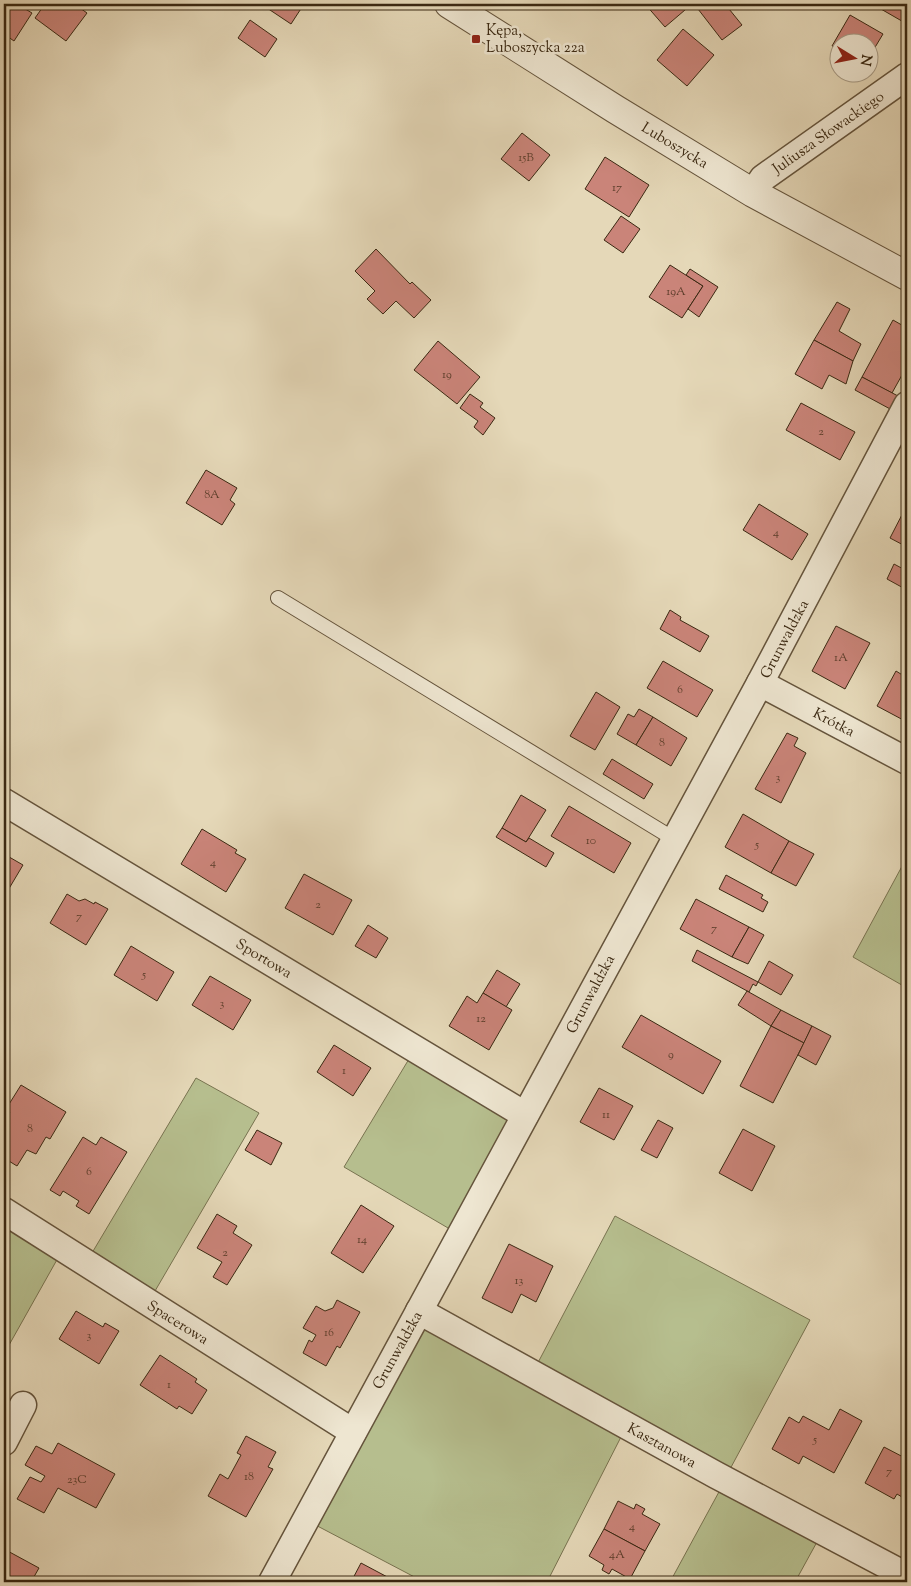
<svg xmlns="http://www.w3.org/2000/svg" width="911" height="1586" viewBox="0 0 911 1586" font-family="'Sorts Mill Goudy',serif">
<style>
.green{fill:#b6be8e;stroke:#787350}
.building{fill:#ca8479;stroke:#3a2812}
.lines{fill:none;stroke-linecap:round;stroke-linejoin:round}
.service-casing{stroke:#65543c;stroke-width:16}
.minor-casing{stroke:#65543c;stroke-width:29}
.tertiary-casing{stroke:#65543c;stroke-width:30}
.service{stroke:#eee6d1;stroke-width:14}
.minor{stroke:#eee6d1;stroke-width:26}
.tertiary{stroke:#eee6d1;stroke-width:28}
.poi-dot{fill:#8f2418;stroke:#eee6d1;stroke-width:2}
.labels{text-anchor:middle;stroke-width:5;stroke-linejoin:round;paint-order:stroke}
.number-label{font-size:12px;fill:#5e3f2c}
.poi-label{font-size:15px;fill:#3a2812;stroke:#eee6d1;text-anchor:start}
.street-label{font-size:15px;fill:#3a2812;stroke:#eee6d1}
</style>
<rect width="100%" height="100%" fill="#e5d8b8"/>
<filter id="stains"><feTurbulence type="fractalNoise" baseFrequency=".004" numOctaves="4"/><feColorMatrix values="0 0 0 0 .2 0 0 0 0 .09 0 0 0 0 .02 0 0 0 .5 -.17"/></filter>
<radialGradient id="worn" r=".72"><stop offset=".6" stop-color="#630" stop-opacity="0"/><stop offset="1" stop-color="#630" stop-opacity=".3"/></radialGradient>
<g class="green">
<polygon points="907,857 907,988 853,957"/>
<polygon points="415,1049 525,1115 460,1235 344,1167"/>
<polygon points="196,1078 259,1113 148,1303 86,1263"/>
<polygon points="4,1211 63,1249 4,1354"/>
<polygon points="615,1216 810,1320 729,1471 622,1435 547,1582 424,1582 306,1520 419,1311 532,1374"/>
<polygon points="720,1490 823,1531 795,1582 670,1582"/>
</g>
<g class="building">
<polygon points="4,4 17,4 32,13 14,41 4,34"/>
<polygon points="45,4 83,4 80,8 87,13 66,41 35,18"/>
<polygon points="261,4 304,4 291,24"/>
<polygon points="645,4 692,4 665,27"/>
<polygon points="705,4 725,4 742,25 722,40 698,9"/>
<polygon points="875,4 907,4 907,24 874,5"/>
<polygon points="850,15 883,34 868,59 868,42 838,42 838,50 832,46"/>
<polygon points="250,20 277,39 265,57 238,38"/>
<polygon points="683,29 714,55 687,86 657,60"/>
<polygon points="522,133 550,155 529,181 501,159"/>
<polygon points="605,157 649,185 629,217 585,189"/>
<polygon points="621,216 640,229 623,253 604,240"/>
<polygon points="376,249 410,284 412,282 431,300 414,318 396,301 383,314 367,299 375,291 355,271"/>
<polygon points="670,265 703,286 682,318 649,297"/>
<polygon points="690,269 718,287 699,317 688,309 703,286 686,275"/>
<polygon points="837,302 850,309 839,331 861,344 853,361 814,340"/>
<polygon points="893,320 907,328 907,366 892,393 862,377"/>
<polygon points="814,340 853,361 846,384 829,375 822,389 795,374"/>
<polygon points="438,341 480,377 457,404 414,370"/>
<polygon points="862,377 898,396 892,410 855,390"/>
<polygon points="470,394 483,403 480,407 495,418 483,435 474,427 478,421 460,408"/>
<polygon points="801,403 855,432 840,460 786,430"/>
<polygon points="206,470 237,488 230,500 235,504 222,525 186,503"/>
<polygon points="759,504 808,534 792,560 743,530"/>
<polygon points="907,505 907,547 890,538"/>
<polygon points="894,564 907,571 907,590 887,579"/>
<polygon points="670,610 681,617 680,620 709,636 700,652 660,629"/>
<polygon points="836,626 870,643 845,689 812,671"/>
<polygon points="663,661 713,690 697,717 647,688"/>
<polygon points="907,670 907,722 877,706 896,671 904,676"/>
<polygon points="596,692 620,707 595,750 570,736"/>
<polygon points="639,709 653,717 636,745 617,734 628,714 634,717"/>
<polygon points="653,717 687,738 671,766 636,745"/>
<polygon points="787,733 798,738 794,746 806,753 781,803 755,789"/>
<polygon points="612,759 653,784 644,799 603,774"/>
<polygon points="521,795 546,810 526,842 502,828"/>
<polygon points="569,806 631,843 614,873 551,836"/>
<polygon points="743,814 789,841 771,873 725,847"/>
<polygon points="502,828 526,842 529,838 554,853 546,867 496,837"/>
<polygon points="202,829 237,850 235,853 246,859 226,892 181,864"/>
<polygon points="789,841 814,854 796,886 771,873"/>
<polygon points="4,854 23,865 4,897"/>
<polygon points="304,874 352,900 333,935 285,908"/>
<polygon points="726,875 763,895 761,898 768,902 763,912 719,889"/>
<polygon points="67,894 79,901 85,899 94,904 95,902 108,909 86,945 50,923"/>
<polygon points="696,899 749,927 732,957 680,929"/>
<polygon points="368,925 388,938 376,958 355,946"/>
<polygon points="749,927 764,935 748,964 732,957"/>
<polygon points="131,946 174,972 157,1001 114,975"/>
<polygon points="697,950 758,982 756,986 753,984 749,992 692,961"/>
<polygon points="769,961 793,975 781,995 758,982"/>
<polygon points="497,970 520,984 506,1007 483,993"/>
<polygon points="210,976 251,1000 233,1030 192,1005"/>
<polygon points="747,991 781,1010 771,1026 738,1005"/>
<polygon points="483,993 512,1010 489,1050 449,1026 467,996 477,1003"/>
<polygon points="781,1010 812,1026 804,1043 771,1026"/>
<polygon points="641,1015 721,1061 703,1094 622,1047"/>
<polygon points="771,1026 804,1043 773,1103 740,1086"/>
<polygon points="812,1026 831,1036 816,1065 798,1055"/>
<polygon points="334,1045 371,1068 353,1096 317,1072"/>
<polygon points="21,1085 66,1112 50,1139 46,1137 36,1154 27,1150 17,1166 4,1158 4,1119 10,1112 6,1109"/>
<polygon points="599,1088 633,1106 614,1140 580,1122"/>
<polygon points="658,1120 673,1128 657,1158 641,1150"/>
<polygon points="743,1129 775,1146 752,1191 719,1173"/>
<polygon points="257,1130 282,1143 271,1165 245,1150"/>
<polygon points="83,1137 96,1145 101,1137 127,1152 89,1214 76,1206 79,1201 63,1191 60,1196 50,1190"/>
<polygon points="361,1205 394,1226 363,1273 331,1253"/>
<polygon points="217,1214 237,1226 233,1233 252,1245 227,1285 213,1277 222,1262 197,1248"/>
<polygon points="509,1244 553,1266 536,1302 521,1294 512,1313 482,1298"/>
<polygon points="337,1300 360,1312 340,1348 337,1346 326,1366 303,1353 309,1340 312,1342 316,1335 303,1328 316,1306 325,1311 333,1308"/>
<polygon points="76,1311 103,1327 105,1323 119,1331 99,1364 59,1339"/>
<polygon points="160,1355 197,1379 195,1382 207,1390 192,1414 179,1406 177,1409 140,1385"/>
<polygon points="840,1409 862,1421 834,1473 803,1456 799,1464 772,1449 789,1417 799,1423 803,1416 829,1430"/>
<polygon points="246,1436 276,1452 268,1467 273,1469 246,1517 208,1496 220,1474 228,1479 241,1455 237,1453"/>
<polygon points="58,1443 115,1474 96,1508 58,1488 44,1513 17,1499 30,1477 41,1482 45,1476 25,1465 36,1446 52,1454"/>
<polygon points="884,1447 907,1459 907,1500 897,1494 894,1499 865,1483"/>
<polygon points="618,1501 634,1509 636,1504 645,1509 642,1514 660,1524 645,1551 604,1529"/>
<polygon points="604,1529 645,1551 630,1579 612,1569 609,1574 602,1570 604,1565 589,1556"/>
<polygon points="4,1549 39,1568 31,1582 4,1582"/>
<polygon points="361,1563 393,1580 392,1582 351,1582"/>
</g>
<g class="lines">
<g class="service-casing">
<polyline id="service" points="278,598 674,839"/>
</g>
<g class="minor-casing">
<g id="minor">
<polyline points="753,193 763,178 907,76"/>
<polyline points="760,683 907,761"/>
<polyline points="4,802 525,1115"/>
<polyline points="4,1211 353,1432"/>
<polyline points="419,1311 716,1475 907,1576"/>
<polyline points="4,1442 23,1405"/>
<polyline points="272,1582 760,683 907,405"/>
</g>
</g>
<g class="tertiary-casing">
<polyline id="tertiary" points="449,4 615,109 753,193 907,276"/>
</g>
<use href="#service" class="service"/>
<use href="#minor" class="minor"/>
<use href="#tertiary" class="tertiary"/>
</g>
<rect class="poi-dot" x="471" y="34" width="10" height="10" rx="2.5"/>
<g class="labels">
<g class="number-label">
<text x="526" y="161">15B</text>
<text x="617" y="191">17</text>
<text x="676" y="295">19A</text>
<text x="447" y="378">19</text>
<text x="821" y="435">2</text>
<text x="212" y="498">8A</text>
<text x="776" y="536">4</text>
<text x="841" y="661">1A</text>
<text x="680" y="693">6</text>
<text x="662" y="746">8</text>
<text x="778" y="781">3</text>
<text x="591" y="844">10</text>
<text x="757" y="848">5</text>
<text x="213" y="866">4</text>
<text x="318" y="908">2</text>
<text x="79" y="920">7</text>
<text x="714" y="932">7</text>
<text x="144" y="978">5</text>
<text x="222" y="1007">3</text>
<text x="481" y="1022">12</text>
<text x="671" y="1058">9</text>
<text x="344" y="1074">1</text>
<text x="606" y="1118">11</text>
<text x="30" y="1132">8</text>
<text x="89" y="1175">6</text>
<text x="362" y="1243">14</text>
<text x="225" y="1256">2</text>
<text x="519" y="1284">13</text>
<text x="329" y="1336">16</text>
<text x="89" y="1339">3</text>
<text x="169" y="1388">1</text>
<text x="815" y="1443">5</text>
<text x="889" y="1475">7</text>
<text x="249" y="1480">18</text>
<text x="77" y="1483">23C</text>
<text x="632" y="1530">4</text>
<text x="617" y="1558">4A</text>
</g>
<g class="poi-label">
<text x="486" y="35">Kępa,<tspan x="486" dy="17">Luboszycka 22a</tspan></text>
</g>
<g class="street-label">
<text transform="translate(828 132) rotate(-35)" y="5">Juliusza Słowackiego</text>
<text transform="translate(675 145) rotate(31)" y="5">Luboszycka</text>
<text transform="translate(784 639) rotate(-62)" y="5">Grunwaldzka</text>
<text transform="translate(834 722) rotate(28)" y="5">Krótka</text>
<text transform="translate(264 958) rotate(31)" y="5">Sportowa</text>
<text transform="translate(590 994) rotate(-62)" y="5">Grunwaldzka</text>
<text transform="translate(178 1322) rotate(32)" y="5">Spacerowa</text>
<text transform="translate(397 1350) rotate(-61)" y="5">Grunwaldzka</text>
<text transform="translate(662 1445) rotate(29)" y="5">Kasztanowa</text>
</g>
</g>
<rect width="911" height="1586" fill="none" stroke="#e5d8b8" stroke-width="20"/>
<rect x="5" y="5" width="901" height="1576" fill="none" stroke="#3a2812" stroke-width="2.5"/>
<rect x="10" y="10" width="891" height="1566" fill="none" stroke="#3a2812"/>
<g transform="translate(854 58) rotate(100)"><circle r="24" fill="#eee6d1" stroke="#a69a85"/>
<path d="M0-4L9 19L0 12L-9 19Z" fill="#8f2418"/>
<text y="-8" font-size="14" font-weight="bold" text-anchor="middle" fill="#3a2812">N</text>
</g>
<rect width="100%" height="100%" filter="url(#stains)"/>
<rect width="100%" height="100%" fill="url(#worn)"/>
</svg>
